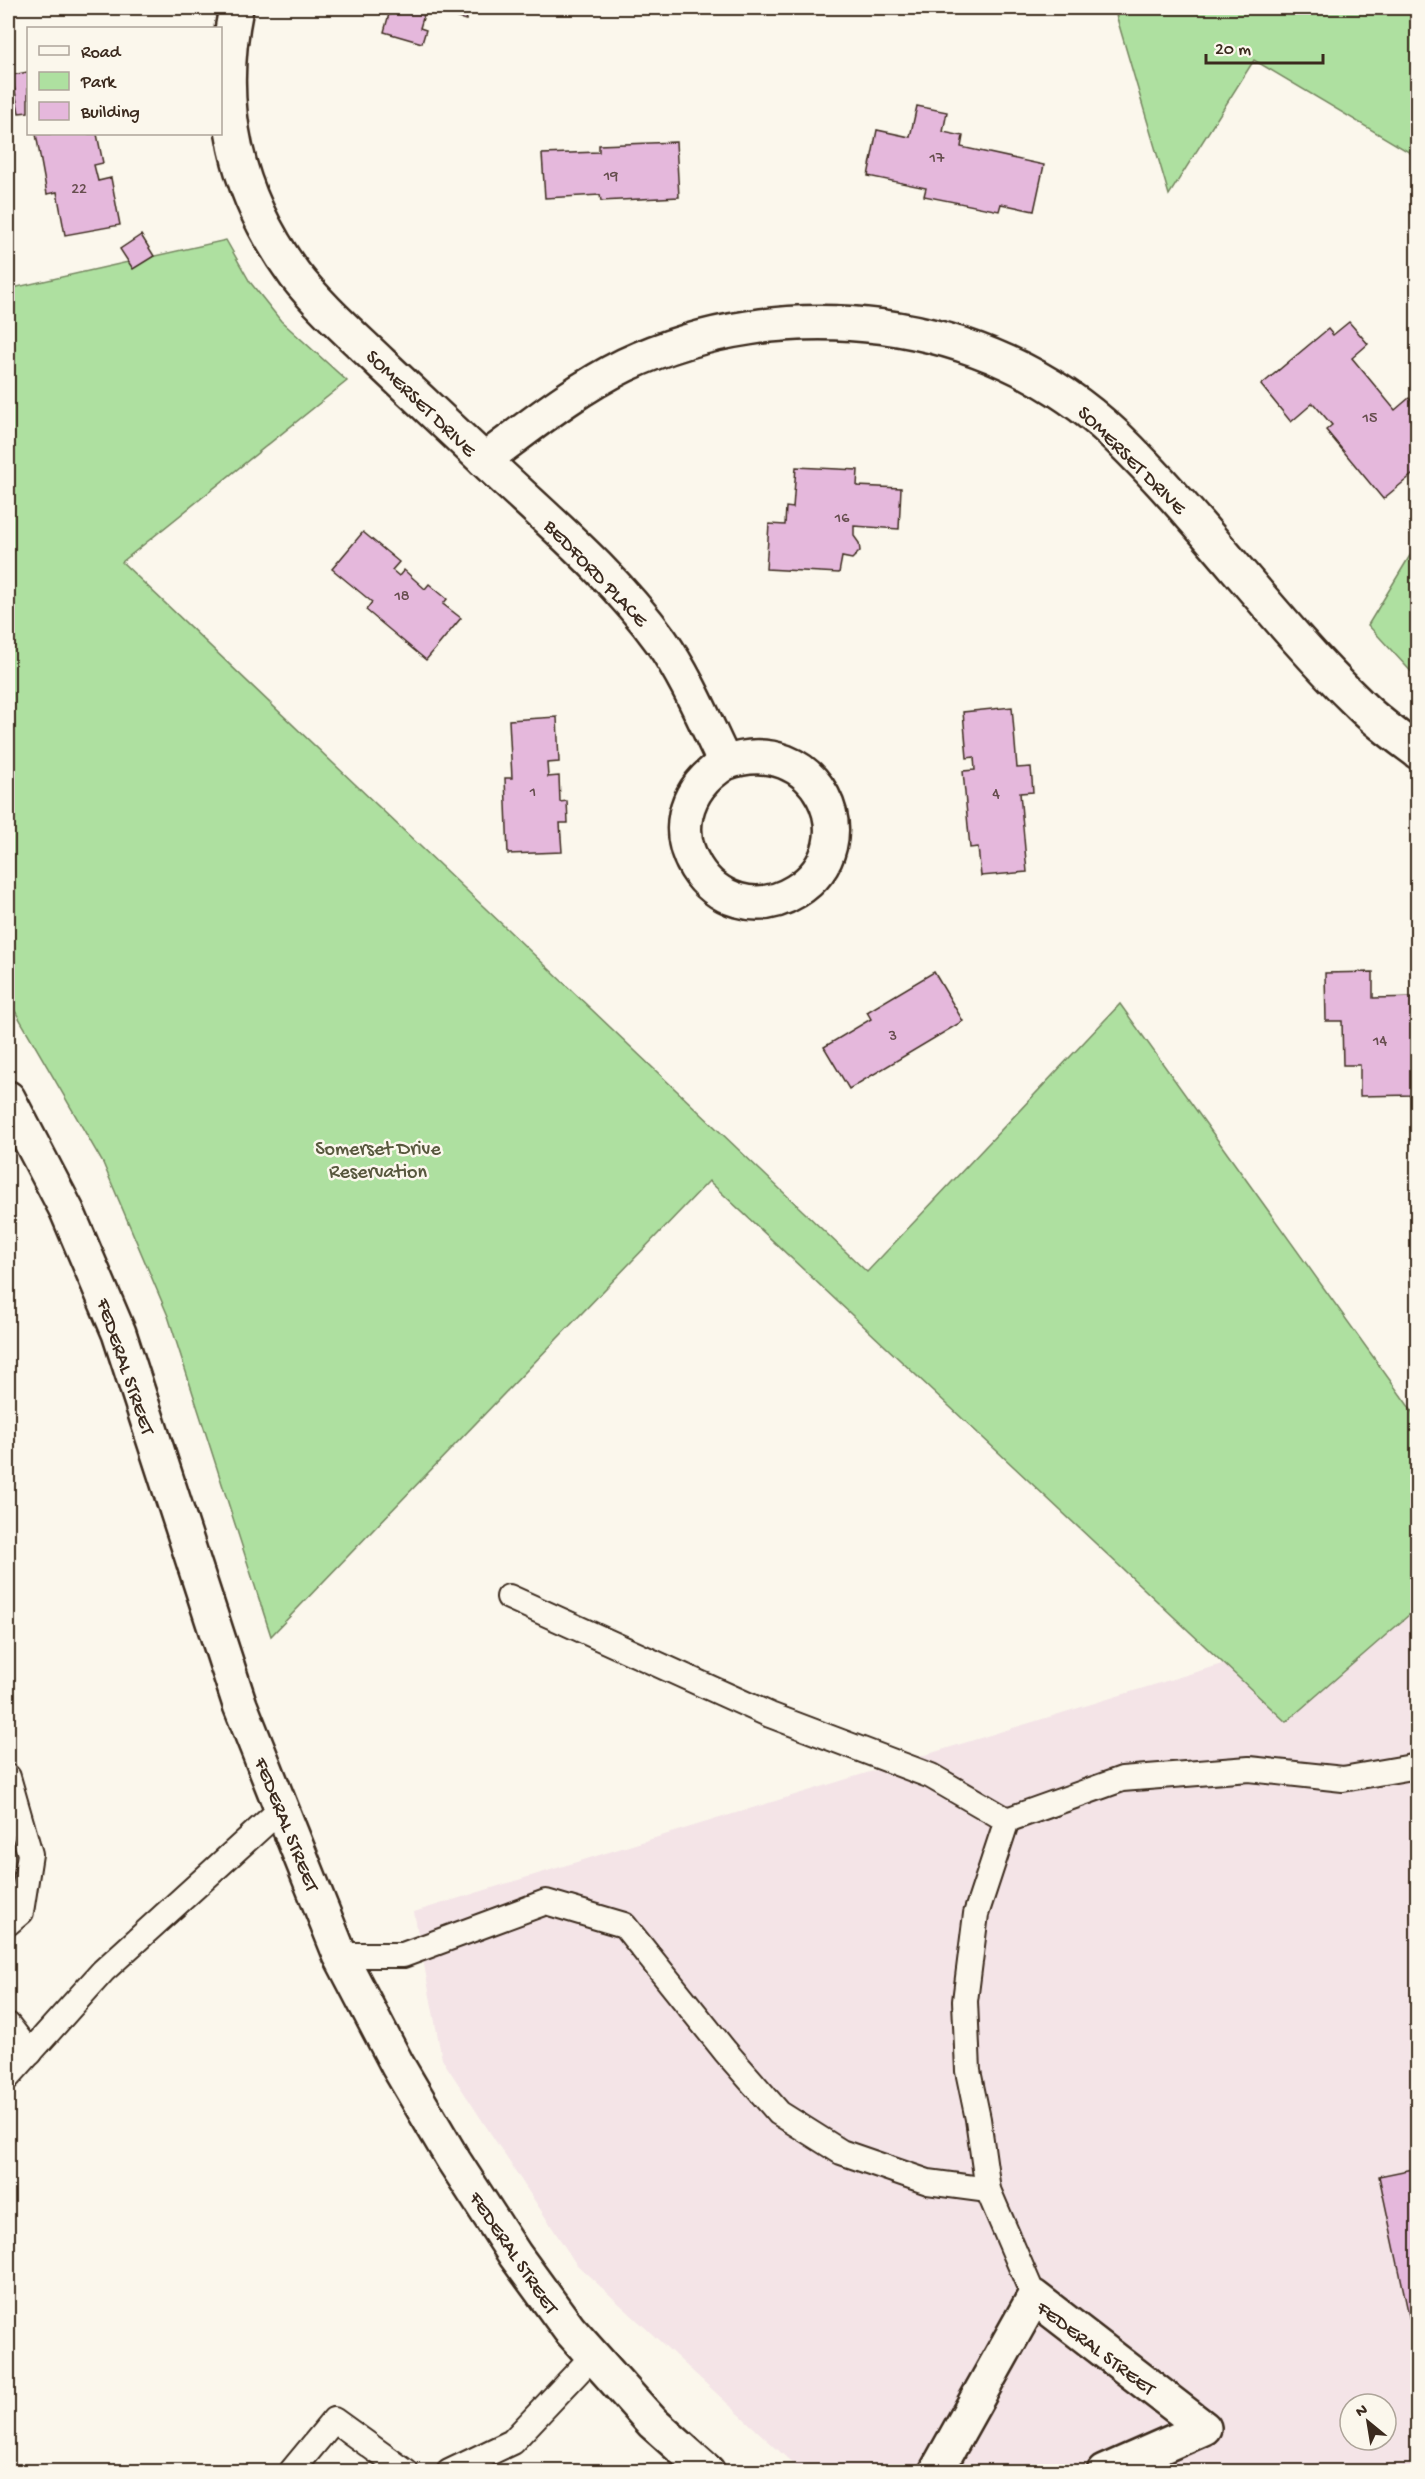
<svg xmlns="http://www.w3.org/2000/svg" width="1425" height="2479" viewBox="0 0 1425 2479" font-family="'Gochi Hand',sans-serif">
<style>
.built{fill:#f4e4e7;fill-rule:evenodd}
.green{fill:#aee0a0;stroke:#74855f;stroke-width:1.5}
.building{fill:#e5b8dc;stroke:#3b2a1e;stroke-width:1.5}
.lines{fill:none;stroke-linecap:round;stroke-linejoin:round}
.lane-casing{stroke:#3b2a1e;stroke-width:28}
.street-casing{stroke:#3b2a1e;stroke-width:38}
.lane{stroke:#fbf7ec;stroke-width:24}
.street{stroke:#fbf7ec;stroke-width:33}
.labels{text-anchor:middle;stroke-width:5;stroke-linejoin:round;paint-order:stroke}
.number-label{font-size:16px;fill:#664e4e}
.street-label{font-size:20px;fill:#3b2a1e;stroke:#fbf7ec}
.park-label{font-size:20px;fill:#58583e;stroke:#fbf7ec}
</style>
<rect width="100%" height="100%" fill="#fbf7ec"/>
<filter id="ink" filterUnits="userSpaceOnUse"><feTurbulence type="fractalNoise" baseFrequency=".0167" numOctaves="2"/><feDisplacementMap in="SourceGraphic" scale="12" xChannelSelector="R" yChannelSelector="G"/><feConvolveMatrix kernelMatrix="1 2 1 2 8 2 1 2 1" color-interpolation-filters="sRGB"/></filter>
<g filter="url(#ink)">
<path class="built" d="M1417,1604v867h-616l-225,-207 -134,-205 -28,-147zM1350,2404h36v36h-36z"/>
<g class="green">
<polygon points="1114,8 1417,8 1417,157 1254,60 1169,195"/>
<polygon points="226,240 250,282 281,321 347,381 122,562 867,1272 1120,1004 1417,1418 1417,1608 1286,1722 709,1181 271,1636 168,1316 103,1163 8,999 8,289"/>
<polygon points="1417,544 1418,678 1417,678 1368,625"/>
</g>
<g class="building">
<polygon points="382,8 470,8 466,20 426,8 420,28 426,30 422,43 384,32 389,14 381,12"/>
<polygon points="28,72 28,112 19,113 12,75"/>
<polygon points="917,106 947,112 943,132 963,136 961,147 1044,165 1034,211 1001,204 999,211 924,196 926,188 868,176 877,130 910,137"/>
<polygon points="36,134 97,134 103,163 94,165 98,181 111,178 120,225 65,235 57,192 47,194"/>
<polygon points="676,142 679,197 601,201 600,195 545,198 542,154 599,152 599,145"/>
<polygon points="141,235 154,256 133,269 120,249"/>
<polygon points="1349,322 1368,344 1352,358 1395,410 1409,398 1418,408 1418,470 1383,499 1326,430 1332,425 1313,403 1291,422 1261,385 1328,329 1333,335"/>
<polygon points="796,467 858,470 857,486 901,488 899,529 854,526 854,536 859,543 860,551 852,559 842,557 839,573 766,569 769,524 785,525 786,507 793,508"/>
<polygon points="363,532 399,562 392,570 399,576 404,570 425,589 429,584 447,599 443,604 461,618 426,660 366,610 372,602 332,569"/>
<polygon points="1012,707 1017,768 1031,767 1033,792 1020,793 1027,872 981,876 978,847 970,848 963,771 975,770 974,757 967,758 963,712"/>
<polygon points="557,717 559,762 547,763 548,777 559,776 560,802 567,801 568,823 560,823 562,852 508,854 505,778 512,778 509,720"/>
<polygon points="934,972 963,1021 849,1089 824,1047 871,1019 867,1012"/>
<polygon points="1373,972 1373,998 1418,997 1415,1095 1360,1096 1360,1065 1343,1065 1342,1021 1326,1021 1325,973"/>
<polygon points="1418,2168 1418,2358 1379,2176"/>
</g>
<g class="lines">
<g class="lane-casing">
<g id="lane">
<polyline points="509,1597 770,1715 931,1776 1007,1820 976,1914 965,2001 968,2071 978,2119 988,2190 1034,2297"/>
<polyline points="8,1777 30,1854 21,1912 8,1923"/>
<polyline points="1007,1820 1122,1779 1249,1769 1343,1779 1418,1766"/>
<polyline points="340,1955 403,1955 546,1902 624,1925 725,2051 779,2113 841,2152 928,2182 988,2190"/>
<polyline points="8,2025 30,2053"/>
<polyline points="8,2077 103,1971 281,1809"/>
<polyline points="291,2472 334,2420 406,2472"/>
<polyline points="449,2472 512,2442 593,2356"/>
</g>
</g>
<g class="street-casing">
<g id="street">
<path d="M236,8c-20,98 -1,185 59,267 25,32 57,60 86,88 34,32 69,65 103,97 45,-33 90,-70 141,-95 158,-74 362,-52 490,70 87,84 158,186 245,270 17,17 38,32 58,47"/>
<path d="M484,460c61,58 127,112 177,181 26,37 44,81 64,122 -92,58 -9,178 71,128 76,-48 19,-162 -71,-128"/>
<polyline points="8,1098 67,1211 119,1333 240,1705 340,1955 398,2066 454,2161 515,2255 569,2329 653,2423 708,2472"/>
<polyline points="936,2472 1034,2297 1204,2428 1104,2472"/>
</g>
</g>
<use href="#lane" class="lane"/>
<use href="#street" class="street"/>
</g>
</g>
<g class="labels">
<g class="number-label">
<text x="937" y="162">17</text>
<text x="611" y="180">19</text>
<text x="79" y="193">22</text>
<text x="1370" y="422">15</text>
<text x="842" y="522">16</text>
<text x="402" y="600">18</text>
<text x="533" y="796">1</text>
<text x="996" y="798">4</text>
<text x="893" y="1040">3</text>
<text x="1380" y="1045">14</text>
</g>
<g class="street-label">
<text transform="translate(422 402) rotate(44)" y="7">SOMERSET DRIVE</text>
<text transform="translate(1133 459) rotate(45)" y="7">SOMERSET DRIVE</text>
<text transform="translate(597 572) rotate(46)" y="7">BEDFORD PLACE</text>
<text transform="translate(127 1366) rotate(71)" y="7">FEDERAL STREET</text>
<text transform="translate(288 1824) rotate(68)" y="7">FEDERAL STREET</text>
<text transform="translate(515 2252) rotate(56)" y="7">FEDERAL STREET</text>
<text transform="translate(1097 2347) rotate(37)" y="7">FEDERAL STREET</text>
</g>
<g class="park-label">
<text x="378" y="1154">Somerset Drive<tspan x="378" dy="23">Reservation</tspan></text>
</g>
</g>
<rect width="1425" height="2479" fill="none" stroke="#fbf7ec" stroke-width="30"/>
<rect x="15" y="15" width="1395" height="2449" fill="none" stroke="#3b2a1e" stroke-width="2" filter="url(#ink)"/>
<rect x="27" y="27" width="195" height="108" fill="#fbf7ec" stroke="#aea59a" stroke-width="1.5"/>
<rect x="39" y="46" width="30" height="9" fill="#fbf7ec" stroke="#aea59a" stroke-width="1.5"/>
<text x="81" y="57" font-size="18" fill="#3b2a1e">Road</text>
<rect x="39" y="72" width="30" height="18" fill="#aee0a0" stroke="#aea59a" stroke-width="1.5"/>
<text x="81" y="87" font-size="18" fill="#3b2a1e">Park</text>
<rect x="39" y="102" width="30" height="18" fill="#e5b8dc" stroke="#aea59a" stroke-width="1.5"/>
<text x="81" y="117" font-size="18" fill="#3b2a1e">Building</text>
<g transform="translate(1368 2422) rotate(330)"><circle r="28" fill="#fbf7ec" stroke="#aea59a" stroke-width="1.5"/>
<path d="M0-4.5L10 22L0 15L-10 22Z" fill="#3b2a1e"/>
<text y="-9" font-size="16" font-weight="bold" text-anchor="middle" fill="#3b2a1e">N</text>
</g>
<path d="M1206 54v9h117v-9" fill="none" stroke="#3b2a1e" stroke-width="3"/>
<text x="1215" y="54" font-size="18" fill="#3b2a1e" stroke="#fbf7ec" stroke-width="4.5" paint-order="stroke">20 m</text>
</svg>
